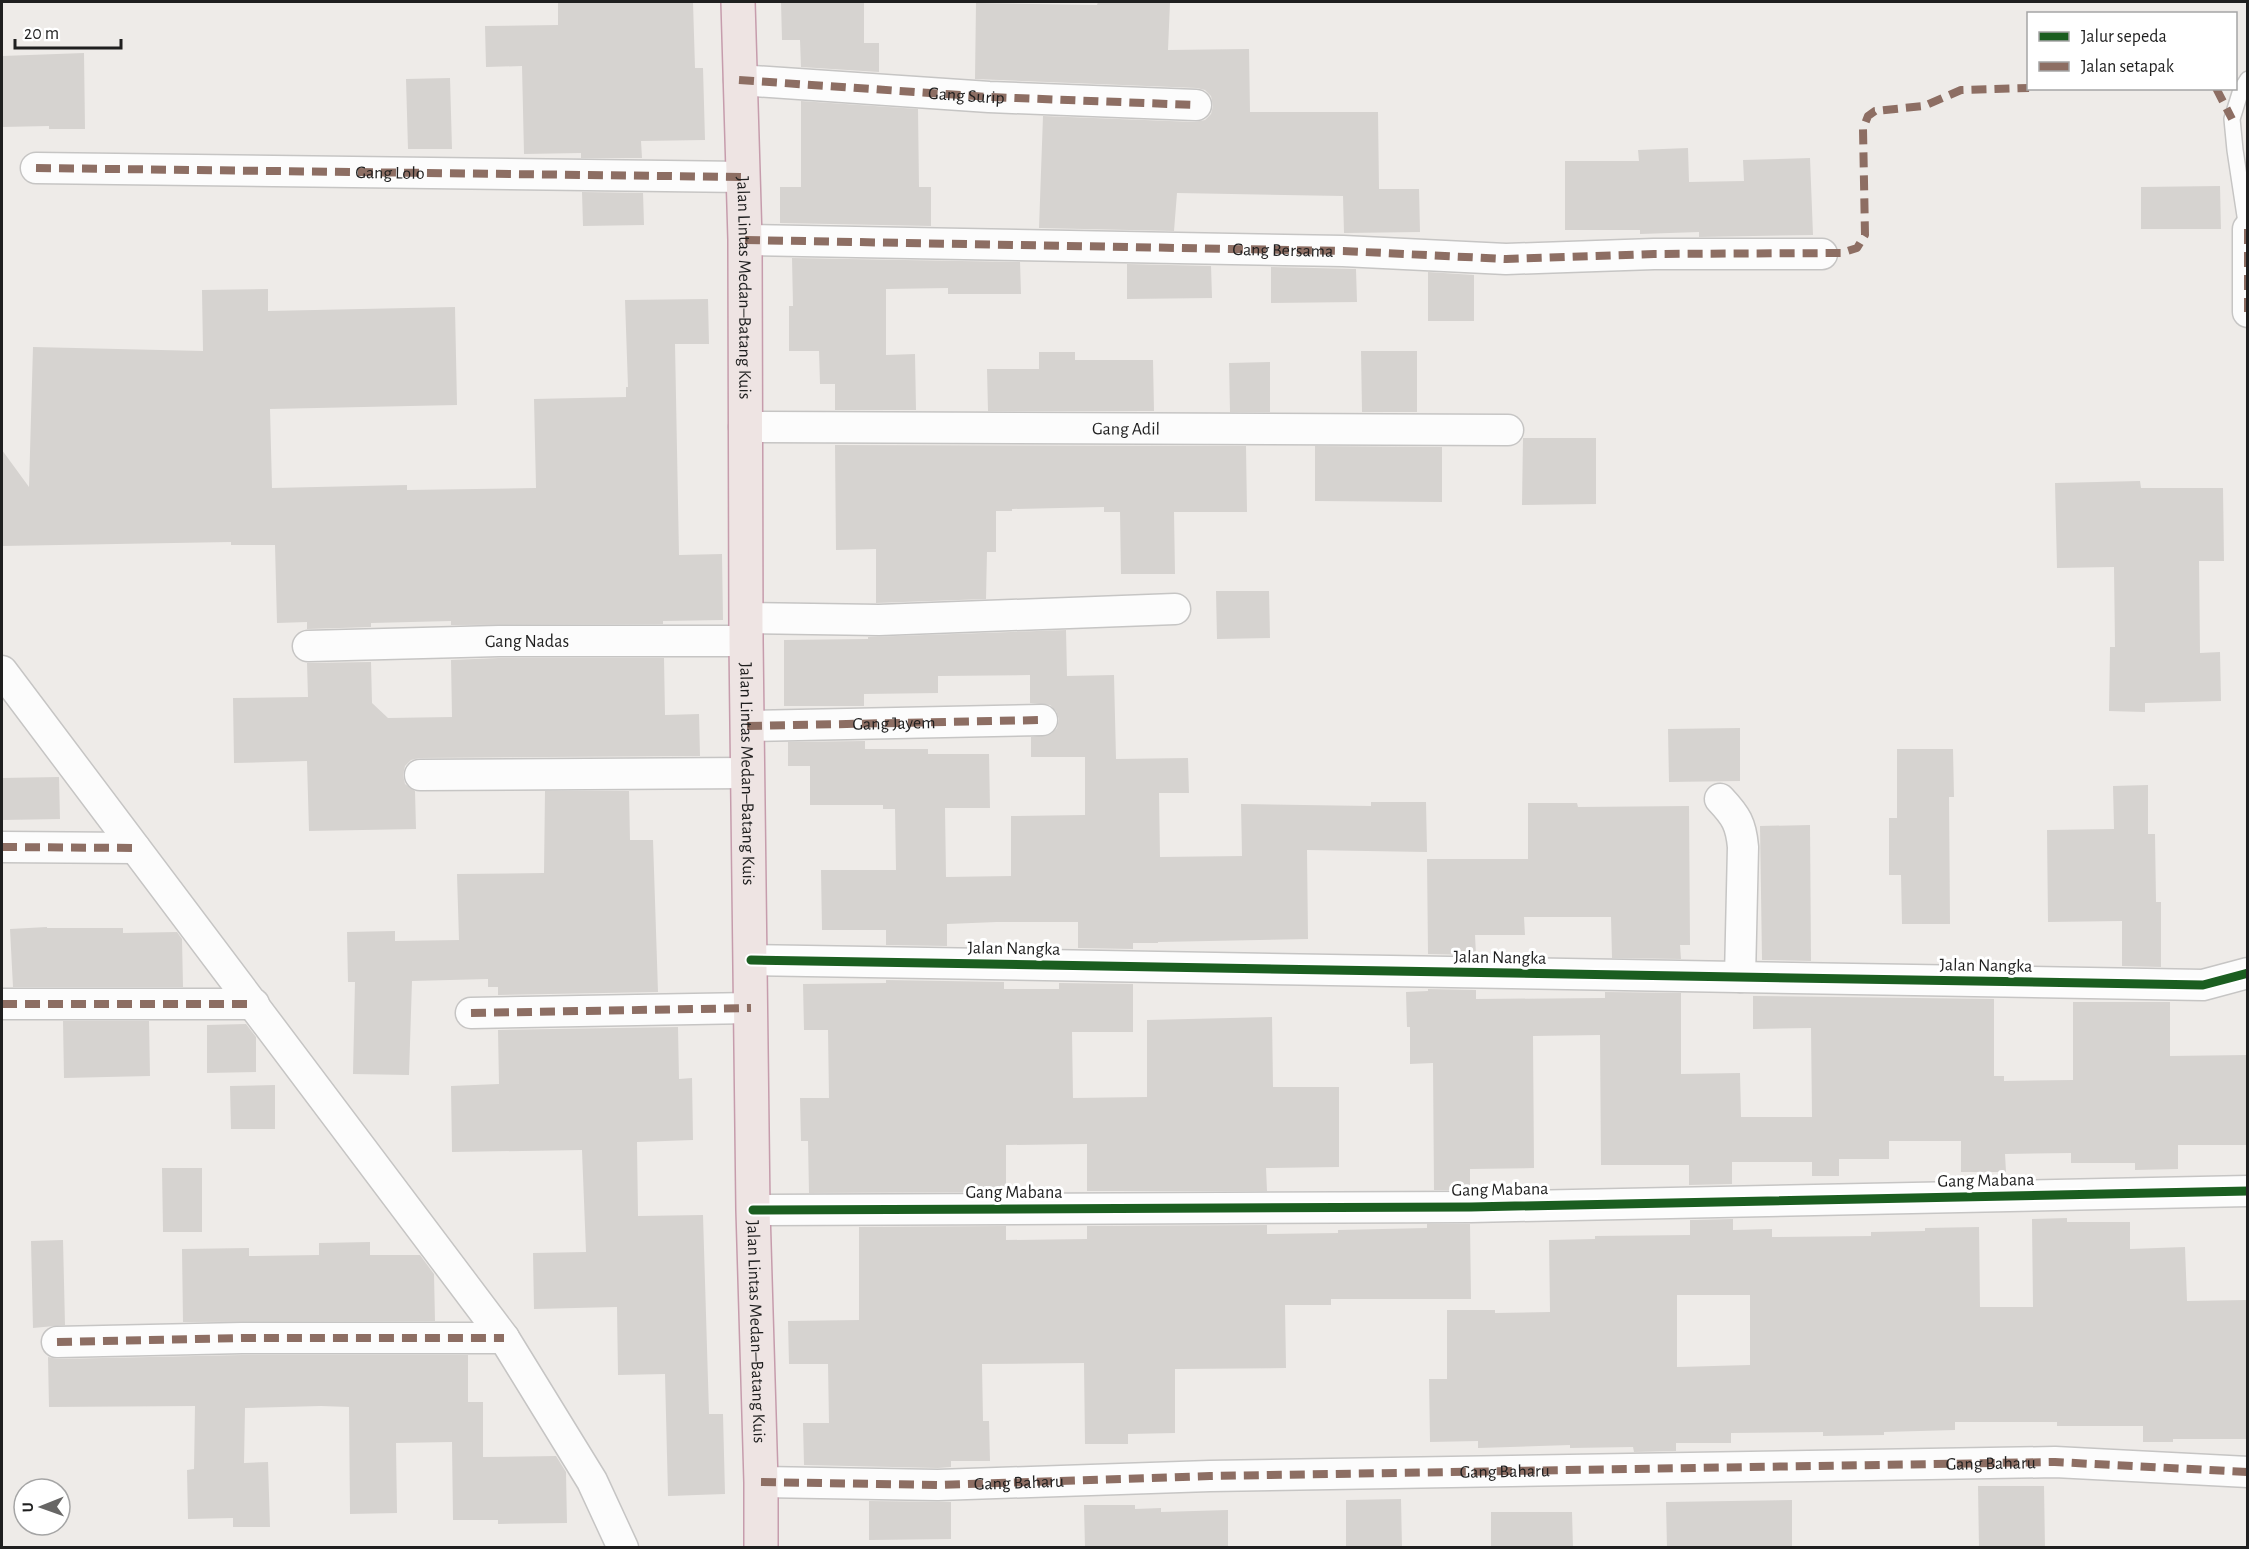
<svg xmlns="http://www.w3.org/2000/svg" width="2249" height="1549" viewBox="0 0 2249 1549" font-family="'Alegreya Sans',sans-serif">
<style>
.building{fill:#d6d3d0;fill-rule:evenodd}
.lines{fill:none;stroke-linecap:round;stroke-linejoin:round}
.service-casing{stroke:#c6c5c4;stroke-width:18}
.minor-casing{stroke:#c6c5c4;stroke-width:33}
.trunk-casing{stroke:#c69cac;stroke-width:36}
.service{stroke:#fcfcfc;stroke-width:15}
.minor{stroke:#fcfcfc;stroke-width:30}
.trunk{stroke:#eee4e3;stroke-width:33}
.quiet{stroke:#8d6e63;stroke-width:8;stroke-dasharray:15 8;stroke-linecap:butt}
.cycleway-casing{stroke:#fff;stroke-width:13}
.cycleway{stroke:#1b5e20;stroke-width:9}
.labels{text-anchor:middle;stroke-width:6;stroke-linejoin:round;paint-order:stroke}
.street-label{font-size:18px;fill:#1f1f1f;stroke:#fff}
</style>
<rect width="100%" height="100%" fill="#eeebe8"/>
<g class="building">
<polygon points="558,2 693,2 695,68 703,68 705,140 641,141 642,158 581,158 581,153 524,154 522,66 486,67 485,26 558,25"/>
<polygon points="781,2 864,2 864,43 879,43 879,72 801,67 800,40 782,40"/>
<polygon points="1098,2 1170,2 1168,50 1249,49 1250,112 1378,112 1379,189 1419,189 1420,232 1344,233 1343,196 1177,193 1174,231 1039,228 1043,116 1195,122 1205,120 1211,114 1213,106 1211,96 1205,90 1197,88 975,79 976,3 1097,5"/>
<polygon points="84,53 85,129 49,129 49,126 2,127 2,56"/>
<polygon points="450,78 452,149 408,149 406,79"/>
<polygon points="801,101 918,109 919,187 931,187 931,226 780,223 780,187 801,187"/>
<polygon points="1688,148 1689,182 1744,181 1743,160 1810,158 1813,235 1699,237 1699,232 1640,234 1640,230 1565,230 1565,161 1639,161 1638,150"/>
<polygon points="2220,186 2221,229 2141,229 2141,187"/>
<polygon points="582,192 643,193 644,225 583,226"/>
<polygon points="792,258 1020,262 1021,294 948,294 948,288 886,289 886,355 915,354 916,410 835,410 835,384 820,384 819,351 789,351 789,306 793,306"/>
<polygon points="1127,264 1211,266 1212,298 1127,299"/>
<polygon points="1271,267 1356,269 1357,302 1271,303"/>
<polygon points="1428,272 1474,275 1474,321 1428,321"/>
<polygon points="268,289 268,311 455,307 457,405 270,409 272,488 407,485 407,490 536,488 534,399 626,397 626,387 628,387 625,300 708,299 709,344 675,344 679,555 722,554 723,620 663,621 663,624 451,625 451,621 371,623 371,627 307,629 307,622 277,623 275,545 231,545 231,542 2,546 2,450 29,487 33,347 203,351 202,290"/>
<polygon points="1361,351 1417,351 1417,412 1362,412"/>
<polygon points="1039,352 1075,352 1075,360 1153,360 1154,411 988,411 987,369 1039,369"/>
<polygon points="1270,362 1270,412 1230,412 1229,363"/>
<polygon points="1523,438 1596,438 1596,504 1522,505"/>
<polygon points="835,445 1246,446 1247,512 1174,512 1175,574 1121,574 1120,512 1104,512 1104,507 1012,509 1012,511 996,511 996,552 987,552 986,599 876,603 876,549 836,550"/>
<polygon points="1315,446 1442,447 1442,502 1315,501"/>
<polygon points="2140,481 2141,488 2223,488 2224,561 2199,561 2200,653 2220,652 2221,701 2145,703 2145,712 2109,711 2110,647 2115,647 2114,567 2057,568 2055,483"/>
<polygon points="1216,591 1269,591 1270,638 1217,639"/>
<polygon points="1066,630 1067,676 1114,675 1116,759 1188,758 1189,793 1159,793 1160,857 1242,856 1241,804 1371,806 1371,802 1426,802 1427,852 1307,850 1308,939 1158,942 1158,943 1133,943 1133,949 1078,948 1078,922 997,922 947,924 947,946 886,945 886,930 822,930 821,870 896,870 895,809 883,809 883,805 810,805 810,766 788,766 788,742 865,741 865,749 928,749 928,754 989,754 990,808 945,808 946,877 1011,876 1011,816 1085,815 1085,757 1031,757 1031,737 1051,734 1057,728 1059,719 1056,711 1050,705 1030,703 1030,675 938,676 938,693 864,694 864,706 784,706 784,640 868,639 868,637"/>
<polygon points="499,658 664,658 665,715 699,714 700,756 419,758 411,760 405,766 403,775 405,784 415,791 416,829 309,831 307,761 234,763 233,698 308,697 307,663 371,662 372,703 388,718 452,717 451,660"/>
<polygon points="1740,728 1740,781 1669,782 1668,729"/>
<polygon points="1897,749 1953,749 1954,797 1949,797 1950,924 1902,924 1901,875 1889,875 1889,818 1897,818"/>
<polygon points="59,777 60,819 2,820 2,778"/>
<polygon points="2148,785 2148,834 2155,834 2156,902 2161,902 2161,967 2122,966 2122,921 2048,922 2047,830 2114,829 2113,786"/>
<polygon points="545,791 629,791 630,840 653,840 658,992 498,995 498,987 488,987 488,979 412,981 409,1075 353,1074 355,982 348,982 347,932 395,931 395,941 459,940 457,874 544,873"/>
<polygon points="1528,803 1577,803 1578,807 1689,806 1690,945 1680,945 1681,959 1612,958 1611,917 1524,917 1525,935 1475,935 1476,955 1428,954 1427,859 1528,859"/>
<polygon points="1810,825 1811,961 1762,960 1760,826"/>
<polygon points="47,927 47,928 123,928 123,933 177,932 182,939 183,987 13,987 10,929"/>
<polygon points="886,980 1004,982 1004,989 1059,989 1059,983 1133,984 1133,1032 1072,1032 1073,1098 1147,1097 1147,1020 1272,1017 1273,1087 1339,1087 1339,1167 1266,1168 1267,1191 1087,1191 1087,1144 1006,1145 1006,1192 809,1193 808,1141 801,1141 800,1098 829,1098 828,1030 804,1030 803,984 886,983"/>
<polygon points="1428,989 1476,990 1476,999 1605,998 1605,992 1681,993 1681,1074 1740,1073 1741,1117 1812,1117 1811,1028 1753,1029 1753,996 1994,999 1994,1076 2004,1076 2004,1081 2073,1080 2073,1002 2170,1002 2170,1056 2247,1055 2247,1145 2178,1145 2178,1169 2135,1170 2135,1163 2071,1163 2071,1153 2005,1154 2006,1172 1961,1172 1961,1141 1889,1141 1889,1159 1839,1159 1839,1176 1812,1176 1812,1162 1732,1162 1732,1184 1689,1185 1689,1165 1601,1165 1600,1035 1533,1036 1534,1168 1470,1169 1470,1190 1434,1190 1433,1063 1410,1064 1410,1027 1407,1027 1406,992 1428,991"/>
<polygon points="63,1021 149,1021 150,1076 64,1078"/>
<polygon points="246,1024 256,1037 256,1072 207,1073 207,1025"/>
<polygon points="678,1027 679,1079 692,1078 693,1140 637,1142 638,1216 703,1215 709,1414 723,1414 725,1494 668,1496 665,1374 618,1375 617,1307 534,1309 533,1253 586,1252 582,1150 452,1152 451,1086 499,1084 498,1030"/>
<polygon points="275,1085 275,1129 231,1129 230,1086"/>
<polygon points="162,1168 202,1168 202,1232 163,1232"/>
<path d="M2067,1218v4h63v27l55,-2 2,54 60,-1v139h-74v3h-30v-16h-86v-4h-102v8l-71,2v3l-61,1v-4l-92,1v10h-55v8l-42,1 -1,-5 -63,1v-3l-92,3v-7l-48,1 -1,-63h18v-69h48v3l55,-1 -1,-72 46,-1v-3l95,-1v-15l43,-1v11l39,-1v8l99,-1v-4l54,-1v-3l54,-1 1,80h53l-1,-88zM1677,1295h73v70l-73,2z"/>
<polygon points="1427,1224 1470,1224 1471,1299 1331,1299 1331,1305 1285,1305 1286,1368 1175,1369 1175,1433 1128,1434 1128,1444 1085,1444 1084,1363 982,1364 983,1421 989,1421 990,1461 951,1461 951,1467 938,1468 804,1465 803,1423 829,1423 828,1364 789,1364 788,1321 859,1320 859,1227 1006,1226 1006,1240 1087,1239 1087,1226 1267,1225 1267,1234 1338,1233 1338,1230 1427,1228"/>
<polygon points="63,1240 65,1325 33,1328 31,1241"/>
<polygon points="370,1242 370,1255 420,1255 434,1274 435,1321 183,1322 182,1249 249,1248 249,1256 319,1255 319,1243"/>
<polygon points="242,1355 468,1355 468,1402 483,1402 483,1457 556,1456 566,1472 567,1523 498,1524 498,1520 453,1520 452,1442 396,1443 397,1513 350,1514 349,1407 321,1406 245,1408 244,1463 268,1462 270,1527 233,1527 233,1518 188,1519 187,1470 194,1469 195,1406 49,1407 48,1357 57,1359"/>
<polygon points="1978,1486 2044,1486 2045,1548 1979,1548"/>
<polygon points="1401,1499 1402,1548 1346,1548 1346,1500"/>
<polygon points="1792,1500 1792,1548 1667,1548 1666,1502"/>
<polygon points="869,1501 951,1502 951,1539 869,1540"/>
<polygon points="1084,1505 1135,1505 1135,1509 1161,1508 1161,1512 1228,1510 1228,1548 1085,1548"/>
<polygon points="1491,1512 1572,1512 1573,1548 1491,1548"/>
</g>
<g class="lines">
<g class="service-casing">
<polyline id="service" points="2247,229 2235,150 2232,119 2241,90 2248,79"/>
</g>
<g class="minor-casing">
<g id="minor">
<path id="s1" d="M739,80l250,17 207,8"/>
<polyline points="36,168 744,177"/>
<polyline points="2248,229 2248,312"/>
<polyline points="745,240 1343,251 1506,259 1654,254 1822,254"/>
<path id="s2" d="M744,427l764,3"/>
<polyline points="747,618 879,620 1175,609"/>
<path id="s3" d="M308,646l191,-5h247"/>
<polyline points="2,671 504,1338 592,1481 623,1548"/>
<path id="s4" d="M747,726l295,-6"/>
<polyline points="420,775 748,773"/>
<path d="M1720,799c16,17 21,25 23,48l-3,130"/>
<polyline points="2,847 135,848"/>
<polyline points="751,960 2203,985 2248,973"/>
<polyline points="2,1004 254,1004"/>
<polyline points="471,1013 751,1008"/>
<polyline points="753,1210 1471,1207 2248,1191"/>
<polyline points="57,1342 242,1338 504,1338"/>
<path id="s5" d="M761,1482l177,3 272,-9 845,-14 193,10"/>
</g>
</g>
<g class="trunk-casing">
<g id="trunk">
<path id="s6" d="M738,2l7,238 1,401 7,569 8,272v66"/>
</g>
</g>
<use href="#service" class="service"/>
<use href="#minor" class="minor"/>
<use href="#trunk" class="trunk"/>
<g class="quiet">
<polyline points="739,80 989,97 1196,105"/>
<polyline points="2216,88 2232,119"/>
<path id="s7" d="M36,168l708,9"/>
<polyline points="2248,229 2248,312"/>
<path id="s8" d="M745,240l598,11 163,8 148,-5 187,-1 16,-5 8,-13 -2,-106 5,-13 7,-5 49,-5 37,-16 68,-2"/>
<polyline points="747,726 1042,720"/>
<polyline points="2,847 135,848"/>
<polyline points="2,1004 254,1004"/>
<polyline points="471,1013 751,1008"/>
<polyline points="57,1342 242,1338 504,1338"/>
<polyline points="761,1482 938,1485 1210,1476 2055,1462 2248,1472"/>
</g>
<g class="cycleway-casing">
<g id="cycleway">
<polyline points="751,960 2203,985 2248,973"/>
<polyline points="753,1210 1471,1207 2248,1191"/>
</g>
</g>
<use href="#cycleway" class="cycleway"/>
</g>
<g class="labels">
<g class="street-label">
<text dy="6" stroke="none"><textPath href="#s1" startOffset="228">Gang Surip</textPath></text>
<text dy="6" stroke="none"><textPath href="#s7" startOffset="354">Gang Lolo</textPath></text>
<text dy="6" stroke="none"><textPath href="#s8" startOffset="538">Gang Bersama</textPath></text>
<text dy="6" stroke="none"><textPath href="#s6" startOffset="286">Jalan Lintas Medan–Batang Kuis</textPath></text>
<text dy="6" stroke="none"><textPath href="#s2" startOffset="382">Gang Adil</textPath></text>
<text dy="6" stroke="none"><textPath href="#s3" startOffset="219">Gang Nadas</textPath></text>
<text dy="6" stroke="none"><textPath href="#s4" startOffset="147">Gang Jayem</textPath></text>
<text dy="6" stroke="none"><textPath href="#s6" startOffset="772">Jalan Lintas Medan–Batang Kuis</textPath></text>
<text transform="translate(1014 948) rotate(1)" y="6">Jalan Nangka</text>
<text transform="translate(1500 957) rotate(1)" y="6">Jalan Nangka</text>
<text transform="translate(1986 965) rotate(1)" y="6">Jalan Nangka</text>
<text transform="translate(1986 1180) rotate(-1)" y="6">Gang Mabana</text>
<text transform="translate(1500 1189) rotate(-1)" y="6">Gang Mabana</text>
<text x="1014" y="1198">Gang Mabana</text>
<text dy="6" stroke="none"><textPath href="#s6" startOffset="1330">Jalan Lintas Medan–Batang Kuis</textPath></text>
<text dy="6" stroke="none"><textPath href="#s5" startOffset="1230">Gang Baharu</textPath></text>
<text dy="6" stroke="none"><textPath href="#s5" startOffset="744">Gang Baharu</textPath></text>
<text dy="6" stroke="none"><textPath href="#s5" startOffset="258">Gang Baharu</textPath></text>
</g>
</g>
<rect width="2249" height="1549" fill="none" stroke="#1f1f1f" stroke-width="6"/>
<rect x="2027" y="12" width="210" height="78" fill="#ffffff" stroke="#a5a5a5" stroke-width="1.5"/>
<rect x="2039" y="32" width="30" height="9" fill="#1b5e20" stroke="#a5a5a5" stroke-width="1.5"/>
<text x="2081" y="42" font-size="18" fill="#1f1f1f">Jalur sepeda</text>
<rect x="2039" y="62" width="30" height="9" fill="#8d6e63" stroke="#a5a5a5" stroke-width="1.5"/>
<text x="2081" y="72" font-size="18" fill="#1f1f1f">Jalan setapak</text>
<g transform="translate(42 1507) rotate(269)"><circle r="28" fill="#ffffff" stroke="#a5a5a5" stroke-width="1.5"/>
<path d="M0-4.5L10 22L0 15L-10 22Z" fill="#676665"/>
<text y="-9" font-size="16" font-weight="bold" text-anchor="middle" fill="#1f1f1f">U</text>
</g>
<path d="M15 39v9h106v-9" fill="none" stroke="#1f1f1f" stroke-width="3"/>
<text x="24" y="39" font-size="18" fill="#1f1f1f" stroke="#ffffff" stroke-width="4.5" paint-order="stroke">20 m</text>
</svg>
